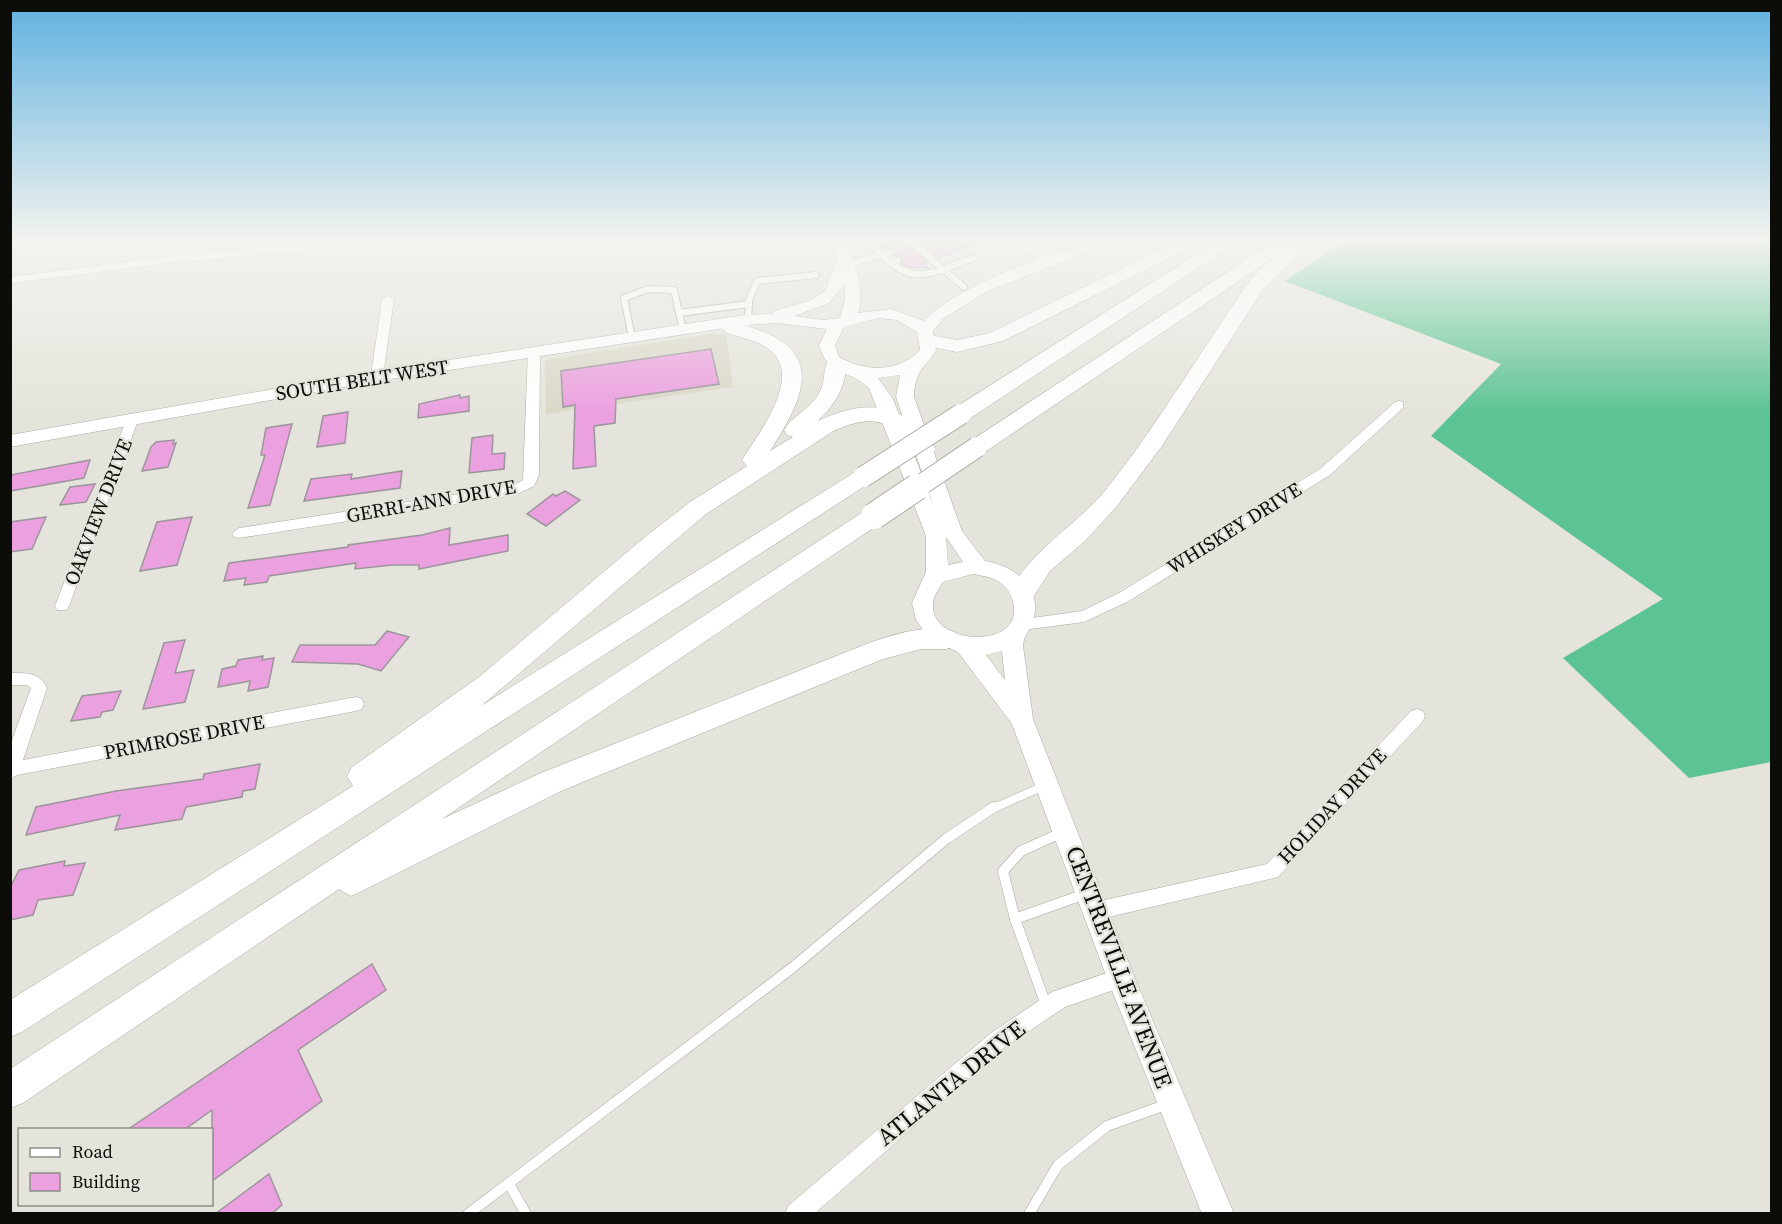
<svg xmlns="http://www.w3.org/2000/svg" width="1782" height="1224" viewBox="0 0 1782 1224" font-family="'Source Serif 4',serif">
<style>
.built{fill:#dbd8c9}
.forest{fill:#5cc394}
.building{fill:#eba0df;stroke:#9c969b;stroke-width:1.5}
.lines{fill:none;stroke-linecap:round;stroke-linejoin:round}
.lane-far2-casing{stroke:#aaa8a1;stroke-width:8}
.lane-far1-casing{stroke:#aaa8a1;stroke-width:9}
.lane-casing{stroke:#aaa8a1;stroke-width:11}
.street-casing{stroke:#aaa8a1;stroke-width:1}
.secondary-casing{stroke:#aaa8a1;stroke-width:1}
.highway-casing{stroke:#aaa8a1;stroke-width:1}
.lane-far2{stroke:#fff;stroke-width:6}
.lane-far1{stroke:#fff;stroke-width:8}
.lane{stroke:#fff;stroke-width:10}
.street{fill:#fff;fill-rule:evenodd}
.secondary{fill:#fff;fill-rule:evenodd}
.highway{fill:#fff;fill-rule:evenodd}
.highway-bridge-far1-casing{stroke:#aaa8a1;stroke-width:22;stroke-linecap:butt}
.highway-bridge-casing{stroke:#aaa8a1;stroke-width:28;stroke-linecap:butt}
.highway-bridge-far1{stroke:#fff;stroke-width:20}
.highway-bridge{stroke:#fff;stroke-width:26}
.labels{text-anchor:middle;stroke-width:5;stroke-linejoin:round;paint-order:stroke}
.street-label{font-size:20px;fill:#0c0c09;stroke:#e5e4dc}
.near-street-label{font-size:24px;fill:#0c0c09;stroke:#e5e4dc}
</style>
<rect width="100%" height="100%" fill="#e5e4dc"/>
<polygon class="built" points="709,334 726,334 733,387 546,414 545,360"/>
<polygon class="forest" points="1344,242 1771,242 1771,762 1689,778 1563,658 1663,599 1431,436 1501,364 1285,281"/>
<g class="building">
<polygon points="878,242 906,242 926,262 923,263 928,268 908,267 902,264 901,256 894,256 893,249 885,249"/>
<polygon points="920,242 975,242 975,245 938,258"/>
<polygon points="711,349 719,384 616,399 615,423 594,426 596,466 573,469 575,405 563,407 561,371"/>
<polygon points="460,395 460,398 469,396 469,411 418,418 419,404"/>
<polygon points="348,412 345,443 317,447 323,416"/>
<polygon points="292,424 270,505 248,508 265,455 261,455 266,428"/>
<polygon points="493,435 492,454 505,453 504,469 469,473 472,438"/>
<polygon points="174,440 173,444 176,443 168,467 142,471 151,447 156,442"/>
<polygon points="90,460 84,478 10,491 10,475"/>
<polygon points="402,471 400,488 304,501 311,479 352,474 351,479"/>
<polygon points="95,484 86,502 60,505 70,487"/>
<polygon points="565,491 580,500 546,526 527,514 553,494 556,496"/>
<polygon points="46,517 32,549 10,552 10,522"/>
<polygon points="192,517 177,565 140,571 157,522"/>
<polygon points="450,528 449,545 508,535 508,551 419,569 419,565 393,565 355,569 356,563 269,576 267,582 244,585 246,578 224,581 229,563 348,547 348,545 422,535"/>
<polygon points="387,631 409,637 381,671 358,664 292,662 300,645 375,645"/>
<polygon points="185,640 175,673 194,670 185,702 143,709 164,643"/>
<polygon points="263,656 262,660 274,658 268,687 248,691 250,681 218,687 222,669 236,666 238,660"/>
<polygon points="121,691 113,710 102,712 100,717 71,721 82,696"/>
<polygon points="260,764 255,789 243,791 242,797 186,807 182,819 115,830 120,815 26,835 36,807 116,791 203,779 204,774"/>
<polygon points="65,861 64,866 85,863 73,895 38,900 33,915 10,920 10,888 19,870"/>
<polygon points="372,964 386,990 298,1050 322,1101 212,1181 212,1110 184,1130 127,1130"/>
<polygon points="269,1174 282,1205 271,1214 215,1214"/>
</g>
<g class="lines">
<g class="lane-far2-casing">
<g id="lane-far2">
<path d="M869,242c41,45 52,36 104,16"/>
<polyline points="911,242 964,287"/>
<polyline points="1019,242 1050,263"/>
<polyline points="888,263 898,260"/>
<polyline points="847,264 890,253"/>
<polyline points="679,313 749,304"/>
<polyline points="748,323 749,300 757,281 816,275"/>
<polyline points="632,338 624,298 648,289 674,290 683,331"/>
</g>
</g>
<g class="lane-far1-casing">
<polyline id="lane-far1" points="992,809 1046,785"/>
</g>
<g class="lane-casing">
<g id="lane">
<polyline points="1015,919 1085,894"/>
<polyline points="1046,1005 1015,919 1003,871 1021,851 1061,833"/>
<polyline points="509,1184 526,1214"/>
<polyline points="468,1214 792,968 946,839 994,807"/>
<polyline points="1029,1214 1058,1165 1107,1126 1168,1104"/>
</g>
</g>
<g class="street-casing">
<g id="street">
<polygon points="180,242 190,242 185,255 324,242 345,244 340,247 178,262 10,283 10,277 174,256"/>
<polygon points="388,296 394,299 383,376 377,380 371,376 382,299"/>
<polygon points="534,348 540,352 539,475 534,486 515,495 239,538 234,537 232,533 239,528 512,486 523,480 528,352"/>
<polygon points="1399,401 1403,402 1403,408 1330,475 1129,601 1084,622 1023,630 1018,628 1015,624 1018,620 1082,611 1119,593 1320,469 1395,402"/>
<polygon points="133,414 139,418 69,606 67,610 57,610 55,606 127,418"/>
<path d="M10,673c16,0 30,-1 37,15l-24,72 333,-63 6,2 2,5 -2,5 -6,2 -339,64 -7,4v-33l21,-58 -4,-3h-17z"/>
<polygon points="1417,709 1423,711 1425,716 1423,721 1278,877 1096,920 1089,917 1087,911 1089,905 1096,902 1267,864 1411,711"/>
<polygon points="1121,968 1128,971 1131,978 1128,985 1065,1007 1005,1047 814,1214 785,1214 788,1206 991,1033 1052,992"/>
</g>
</g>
<g class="secondary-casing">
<path id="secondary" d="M831,242h14c11,23 20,46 13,71l33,-4 33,12c29,-34 145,-79 189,-79l-127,50 -42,26 -11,13 3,20c-14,19 -21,21 -22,46l48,134 23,30c31,5 60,28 47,63 -4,9 -8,11 -9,22l10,73 101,257 100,238h-32l-95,-236 -95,-254 -54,-72 -28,-13 -14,-19 -4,-17 14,-31v-36l-57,-148c-23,-21 -39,-9 -50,-43l8,-16 -50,-6 -32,2 -368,56 -367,66v-12l367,-64 368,-56 27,-1 2,-3 35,-10 16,-10 13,-33zM845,284v15l-5,19 -17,2 -29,-4 35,-13zM879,318l18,2 20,12 3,18c-21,23 -55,22 -81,7l-4,-12 9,-18zM900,375l-4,22 38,110 -41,-108 -15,-21zM946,537l17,25 -15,3zM973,574c18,3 33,6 39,25 18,52 -84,48 -79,4 1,-8 6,-15 10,-21zM1002,651l3,29 -19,-25z"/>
</g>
<g class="highway-casing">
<g id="highway">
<polygon points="1177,242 1201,242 1003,341 957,352 922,345 919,341 929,335 957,340 990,333"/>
<polygon points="1216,242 1238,242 969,419 953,419 950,414 953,409"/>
<path d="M1273,242h12l3,4 5,-4h20l-49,46 -102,158 -45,60 -32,35 -35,30 -18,28 -9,2 -9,-2 -4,-7c21,-42 64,-65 94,-100 54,-67 97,-142 146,-212l23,-22 -288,194 -8,2 -8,-2 -3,-5 3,-5z"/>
<path d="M732,322c90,22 82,61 38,129l23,-14 -6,-2 -3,-5c9,-14 25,-21 34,-35 8,-11 4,-26 11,-36h14l3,4c0,25 -11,41 -28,58 30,-14 63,-22 93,0 5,4 7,11 11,15 5,5 10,7 14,13l-3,5c-23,6 -24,-11 -36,-22 -20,-18 -45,-10 -65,0l-126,82 -225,192 374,-234 8,-3 8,3 3,5 -3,5 -849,550 -12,5v-37l343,-214 -6,-10 5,-9 127,-90 166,-140 45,-35 57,-36 -5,-6c15,-25 60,-80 30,-108 -12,-12 -32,-14 -47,-20l-3,-4z"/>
<path d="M874,508l8,2 4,6 -4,6 -440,297 99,-46 328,-130c26,-9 59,-20 86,-11l4,7 -4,7 -9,3h-25l-38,10 -322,132 -199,100 -11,5 -12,-7 -316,214 -13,5v-39l856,-559z"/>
</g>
</g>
<use href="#lane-far2" class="lane-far2"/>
<use href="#lane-far1" class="lane-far1"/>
<use href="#lane" class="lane"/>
<use href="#street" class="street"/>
<use href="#secondary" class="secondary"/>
<use href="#highway" class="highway"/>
<g class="highway-bridge-far1-casing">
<g id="highway-bridge-far1">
<polyline points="863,477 961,414"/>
<polyline points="915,489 977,447"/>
</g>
</g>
<g class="highway-bridge-casing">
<polyline id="highway-bridge" points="874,516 917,487"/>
</g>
<use href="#highway-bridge-far1" class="highway-bridge-far1"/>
<use href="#highway-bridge" class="highway-bridge"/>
</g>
<linearGradient id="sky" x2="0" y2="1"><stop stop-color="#5fb1e0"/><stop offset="0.58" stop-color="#f3f3ef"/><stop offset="1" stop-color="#f3f3ef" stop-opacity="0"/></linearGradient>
<rect width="1782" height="414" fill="url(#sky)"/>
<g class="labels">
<g class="street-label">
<text transform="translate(362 380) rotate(-9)" y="7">SOUTH BELT WEST</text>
<text transform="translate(431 501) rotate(-10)" y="7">GERRI-ANN DRIVE</text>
<text transform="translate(98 512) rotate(-69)" y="7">OAKVIEW DRIVE</text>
<text transform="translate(1234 528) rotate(-32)" y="7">WHISKEY DRIVE</text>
<text transform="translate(184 737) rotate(-11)" y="7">PRIMROSE DRIVE</text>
<text transform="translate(1332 806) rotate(-47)" y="7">HOLIDAY DRIVE</text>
</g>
<g class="near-street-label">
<text transform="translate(1119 967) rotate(69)" y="8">CENTREVILLE AVENUE</text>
<text transform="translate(951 1083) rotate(-39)" y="8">ATLANTA DRIVE</text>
</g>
</g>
<rect width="1782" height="1224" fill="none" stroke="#0c0c09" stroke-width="24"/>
<rect x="18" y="1128" width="195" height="78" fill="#e5e4dc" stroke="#8e8e88" stroke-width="1.5"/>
<rect x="30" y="1148" width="30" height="9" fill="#ffffff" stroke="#8e8e88" stroke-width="1.5"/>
<text x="72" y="1158" font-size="18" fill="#0c0c09">Road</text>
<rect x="30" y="1173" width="30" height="18" fill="#eba0df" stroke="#8e8e88" stroke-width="1.5"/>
<text x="72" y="1188" font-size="18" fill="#0c0c09">Building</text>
</svg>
